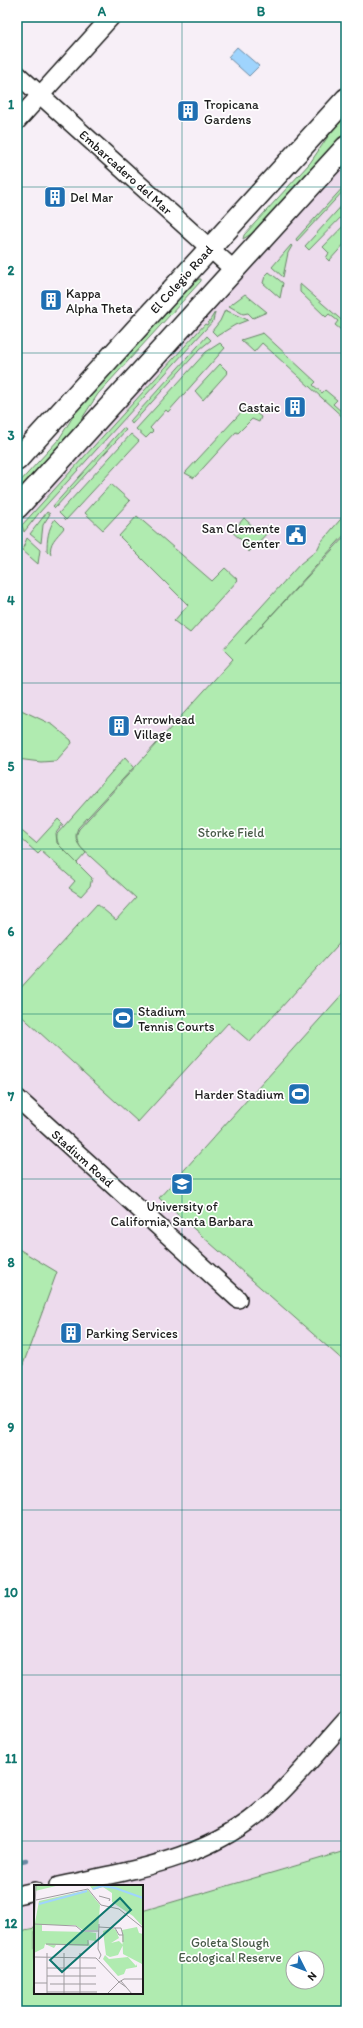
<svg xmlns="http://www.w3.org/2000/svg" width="363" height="2028" viewBox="0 0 363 2028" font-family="Itim,sans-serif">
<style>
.built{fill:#eddbed}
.green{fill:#b0ebb0;stroke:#668466;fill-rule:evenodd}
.water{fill:#9fd4fd;stroke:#6b8aa3}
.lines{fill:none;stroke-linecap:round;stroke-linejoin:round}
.stream{stroke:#6b8aa3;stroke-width:4.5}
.minor-casing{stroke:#1c1c1c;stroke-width:20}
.major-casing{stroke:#1c1c1c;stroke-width:24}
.minor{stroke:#fff;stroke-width:17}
.major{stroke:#fff;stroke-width:21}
.grid{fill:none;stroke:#0f766e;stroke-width:1;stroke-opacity:0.55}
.labels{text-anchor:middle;stroke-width:3.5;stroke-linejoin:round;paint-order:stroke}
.poi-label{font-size:13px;fill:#1c1c1c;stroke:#fff;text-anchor:start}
.street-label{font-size:13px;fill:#1c1c1c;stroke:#fff}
.park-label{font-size:13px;fill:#485a48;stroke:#fff}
.inset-river{fill:none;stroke:#9fd4fd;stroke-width:2}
.inset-road{fill:none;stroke:#9f9b9f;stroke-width:1}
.view{fill:#0f766e;fill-opacity:0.15;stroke:#0f766e;stroke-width:2}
.inset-edge{fill:none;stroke:#1c1c1c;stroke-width:2}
.neatline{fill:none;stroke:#0f766e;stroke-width:1.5}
.grid-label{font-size:13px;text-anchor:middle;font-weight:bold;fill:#0f766e}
</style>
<rect width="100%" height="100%" fill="#f7eff7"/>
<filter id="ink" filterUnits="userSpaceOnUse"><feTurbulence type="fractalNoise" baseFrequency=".025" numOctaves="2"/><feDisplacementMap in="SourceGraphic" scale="8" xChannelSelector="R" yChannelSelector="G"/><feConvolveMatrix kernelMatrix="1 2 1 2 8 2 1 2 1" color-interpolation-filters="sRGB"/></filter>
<g filter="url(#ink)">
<polygon class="built" points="346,151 346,1851 142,1911 142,1886 35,1886 35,1928 25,1930 17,1936 17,517"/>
<g class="green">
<polygon points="346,110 346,130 339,141 256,231 243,239 244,235 310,163"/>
<polygon points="346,184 346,188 297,241 296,239"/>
<polygon points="346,201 346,212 309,250 305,246"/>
<polygon points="346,223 346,242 329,261 326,258 329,253 323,247"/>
<polygon points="291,245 292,246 288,253 283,277 272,267"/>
<polygon points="269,272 283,283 280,298 263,283 265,276"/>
<polygon points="199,279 201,279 201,281 98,394 71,435 17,494 17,485 59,439 79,407 191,285"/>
<polygon points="300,284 346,324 346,334 335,325 338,321 329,314 326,317 300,292"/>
<polygon points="245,294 267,312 253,318 248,313 243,314 229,306"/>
<polygon points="225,310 248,320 235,325 217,336 212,331 220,321"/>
<polygon points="215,312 213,321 39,513 24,532 22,525 205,324 207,325"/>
<polygon points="263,333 316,382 313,385 322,393 325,390 337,400 333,404 342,412 346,409 346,420 262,343 254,352 241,340"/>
<polygon points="207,336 211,340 200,349 132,424 130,421"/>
<polygon points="220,343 225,348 168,412 166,410 150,428 153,431 146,438 136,429 206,352"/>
<polygon points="220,364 228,372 203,400 195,391"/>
<polygon points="247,406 261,417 259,422 252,419 238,433 236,432 194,478 185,473"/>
<polygon points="123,428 126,430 55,508 53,506"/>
<polygon points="131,434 139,441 66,520 59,513"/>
<polygon points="111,484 130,501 103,530 85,513"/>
<polygon points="47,512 50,514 43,525 41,543 30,534"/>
<path d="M346,513v20l-101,111 101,-109v401l-96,106 -22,-19 -90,99 -121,-110v-20l80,-88 19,16 20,-22 -55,-50c-4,-7 -6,-12 -2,-19l154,-170 -10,-10 77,-85 17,-14 4,-8z"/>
<polygon points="137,516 212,581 225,568 238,580 190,633 174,621 188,605 119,536"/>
<polygon points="244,518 260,533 269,525 272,528 249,552 246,544 232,532"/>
<path d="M55,519l9,9c-7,9 -16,15 -13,27l-4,-4c0,-12 1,-22 8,-32z"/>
<polygon points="27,538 40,550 38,564 22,550"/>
<polygon points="17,708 53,725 71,740 72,743 56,761 41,762 17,759"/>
<path d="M125,757l9,10 -56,61c-5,11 0,17 8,25l-9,10c-9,-8 -22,-16 -20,-29z"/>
<polygon points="58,819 63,824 56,833 57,843 92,878 90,886 81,896 69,888 75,881 41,851 38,854 17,835 17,827 36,843"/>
<polygon points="346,990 346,1363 159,1198"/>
<polygon points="17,1248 57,1272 17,1381"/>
<path d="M346,1851v160h-329v-75l8,-6 10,-2v65h107v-82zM293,1958h24v24h-24z"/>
</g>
<polygon class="water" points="237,47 259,66 249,76 228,57"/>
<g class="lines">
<polyline class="stream" points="17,1862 26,1860"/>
<g class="minor-casing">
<g id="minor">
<polyline points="17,74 234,270"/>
<polyline points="17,121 111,17"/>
<polyline points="17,1098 238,1299"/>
<path d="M58,1886c74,-16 153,-27 210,-81 28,-26 52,-56 78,-85"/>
<polyline points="17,1895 35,1891"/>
</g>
</g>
<g class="major-casing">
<g id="major">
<polyline points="17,460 346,99"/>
<polyline points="17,508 346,147"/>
</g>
</g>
<use href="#minor" class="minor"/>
<use href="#major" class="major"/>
</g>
</g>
<path class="grid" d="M182,17v1994M17,187h329M17,353h329M17,518h329M17,683h329M17,849h329M17,1014h329M17,1179h329M17,1345h329M17,1510h329M17,1675h329M17,1841h329"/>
<defs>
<g id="building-square" transform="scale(1.15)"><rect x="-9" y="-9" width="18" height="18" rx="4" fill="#1f6fb2" stroke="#fff"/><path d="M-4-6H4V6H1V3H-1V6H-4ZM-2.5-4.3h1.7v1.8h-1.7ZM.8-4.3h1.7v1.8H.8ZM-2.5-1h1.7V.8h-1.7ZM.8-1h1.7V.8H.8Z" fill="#fff"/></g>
<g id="civic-square" transform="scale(1.15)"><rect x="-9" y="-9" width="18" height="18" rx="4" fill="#1f6fb2" stroke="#fff"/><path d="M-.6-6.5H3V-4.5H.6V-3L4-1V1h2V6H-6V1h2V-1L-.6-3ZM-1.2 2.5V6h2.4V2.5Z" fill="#fff"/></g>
<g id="stadium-square" transform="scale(1.15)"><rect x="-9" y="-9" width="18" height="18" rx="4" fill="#1f6fb2" stroke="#fff"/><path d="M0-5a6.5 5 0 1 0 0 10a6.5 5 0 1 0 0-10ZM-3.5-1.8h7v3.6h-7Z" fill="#fff"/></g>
<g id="university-square" transform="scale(1.15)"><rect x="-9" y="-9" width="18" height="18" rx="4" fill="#1f6fb2" stroke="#fff"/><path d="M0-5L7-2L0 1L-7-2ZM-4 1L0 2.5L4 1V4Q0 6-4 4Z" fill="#fff"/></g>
</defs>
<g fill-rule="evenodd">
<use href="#building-square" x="188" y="111"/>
<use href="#building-square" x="55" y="197"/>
<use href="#building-square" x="51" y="300"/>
<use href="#building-square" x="295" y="407"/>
<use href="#civic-square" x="296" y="535"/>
<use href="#building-square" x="119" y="726"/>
<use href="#stadium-square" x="123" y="1018"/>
<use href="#stadium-square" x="299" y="1094"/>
<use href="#university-square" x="182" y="1184"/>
<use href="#building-square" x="71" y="1333"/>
</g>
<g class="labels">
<g class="poi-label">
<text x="204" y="109">Tropicana<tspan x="204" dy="15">Gardens</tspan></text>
<text x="70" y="202">Del Mar</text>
<text x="66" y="298">Kappa<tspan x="66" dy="15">Alpha Theta</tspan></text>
<text x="280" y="412" text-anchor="end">Castaic</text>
<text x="280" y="533" text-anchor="end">San Clemente<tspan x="280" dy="15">Center</tspan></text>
<text x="134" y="724">Arrowhead<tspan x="134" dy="15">Village</tspan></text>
<text x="138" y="1016">Stadium<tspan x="138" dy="15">Tennis Courts</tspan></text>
<text x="284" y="1099" text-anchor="end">Harder Stadium</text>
<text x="182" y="1211" text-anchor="middle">University of<tspan x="182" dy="15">California, Santa Barbara</tspan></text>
<text x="86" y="1338">Parking Services</text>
</g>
<g class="street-label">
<text transform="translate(126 172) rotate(42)" y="5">Embarcadero del Mar</text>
<text transform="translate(181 279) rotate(-48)" y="5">El Colegio Road</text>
<text transform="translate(83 1158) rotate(42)" y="5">Stadium Road</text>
</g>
<g class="park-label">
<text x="231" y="837">Storke Field</text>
<text x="230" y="1947">Goleta Slough<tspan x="230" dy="15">Ecological Reserve</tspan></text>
</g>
</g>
<g transform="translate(34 1885)">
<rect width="109" height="109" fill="#f7eff7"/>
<path d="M0,0h26l-25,6zM42,0h67v42l-10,-11 -21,-14v-9l-9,-6 -10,3 -3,-4zM54,5l12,15 -2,25h-15l-8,-5h-33v6l47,1 7,1v8l-8,-1 2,6 -34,-1 -2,3 -9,-4 -1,4 -10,5v-25l5,-27zM103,42l2,6 4,1 -1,30 -19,-10 -1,-24zM77,43l5,2 3,8 -8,5 8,-2 4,4 -5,10 -8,2 -4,-2 -3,-24zM71,70l4,4 19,-2 8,9 1,-2v3l-11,2 -2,5 -6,2 -15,-17z" fill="#b0ebb0"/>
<path class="inset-river" d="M81,3l28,10M59,4l9,-3 13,2M5,19l48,-13"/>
<path class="inset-road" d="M65,11l11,3 -1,2M2,15l52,-11 13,16 18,4 24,19M0,39l42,2 6,5h17M65,39l-1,25 3,6 -2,4M0,41l2,-41M65,42l16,1 4,7h4v7M81,43h6l2,7M12,59l42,1v-5M13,68v41M0,72l62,1 23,24 5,-3h19M13,83h49M13,91h49M87,96l11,13M0,98h13M16,99h46M13,107h50M30,109v-41M46,109v-41M73,109l12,-12 7,5"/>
<path class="view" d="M86,13l11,12 -69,62 -12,-12z"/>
<rect width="109" height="109" class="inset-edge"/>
</g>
<rect width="363" height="2028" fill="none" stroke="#fff" stroke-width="44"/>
<g transform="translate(305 1970) rotate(132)"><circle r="19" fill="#ffffff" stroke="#a4a4a4"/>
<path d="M0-3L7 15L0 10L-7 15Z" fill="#1f6fb2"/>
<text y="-6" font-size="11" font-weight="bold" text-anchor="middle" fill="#1c1c1c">N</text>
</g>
<rect x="22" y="22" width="319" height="1984" class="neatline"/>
<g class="grid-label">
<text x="102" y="16">A</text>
<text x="261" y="16">B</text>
<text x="11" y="109">1</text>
<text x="11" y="275">2</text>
<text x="11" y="440">3</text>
<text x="11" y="605">4</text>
<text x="11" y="771">5</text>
<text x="11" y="936">6</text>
<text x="11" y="1101">7</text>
<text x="11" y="1267">8</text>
<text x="11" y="1432">9</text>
<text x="11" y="1597">10</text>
<text x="11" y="1763">11</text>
<text x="11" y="1928">12</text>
</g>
</svg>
